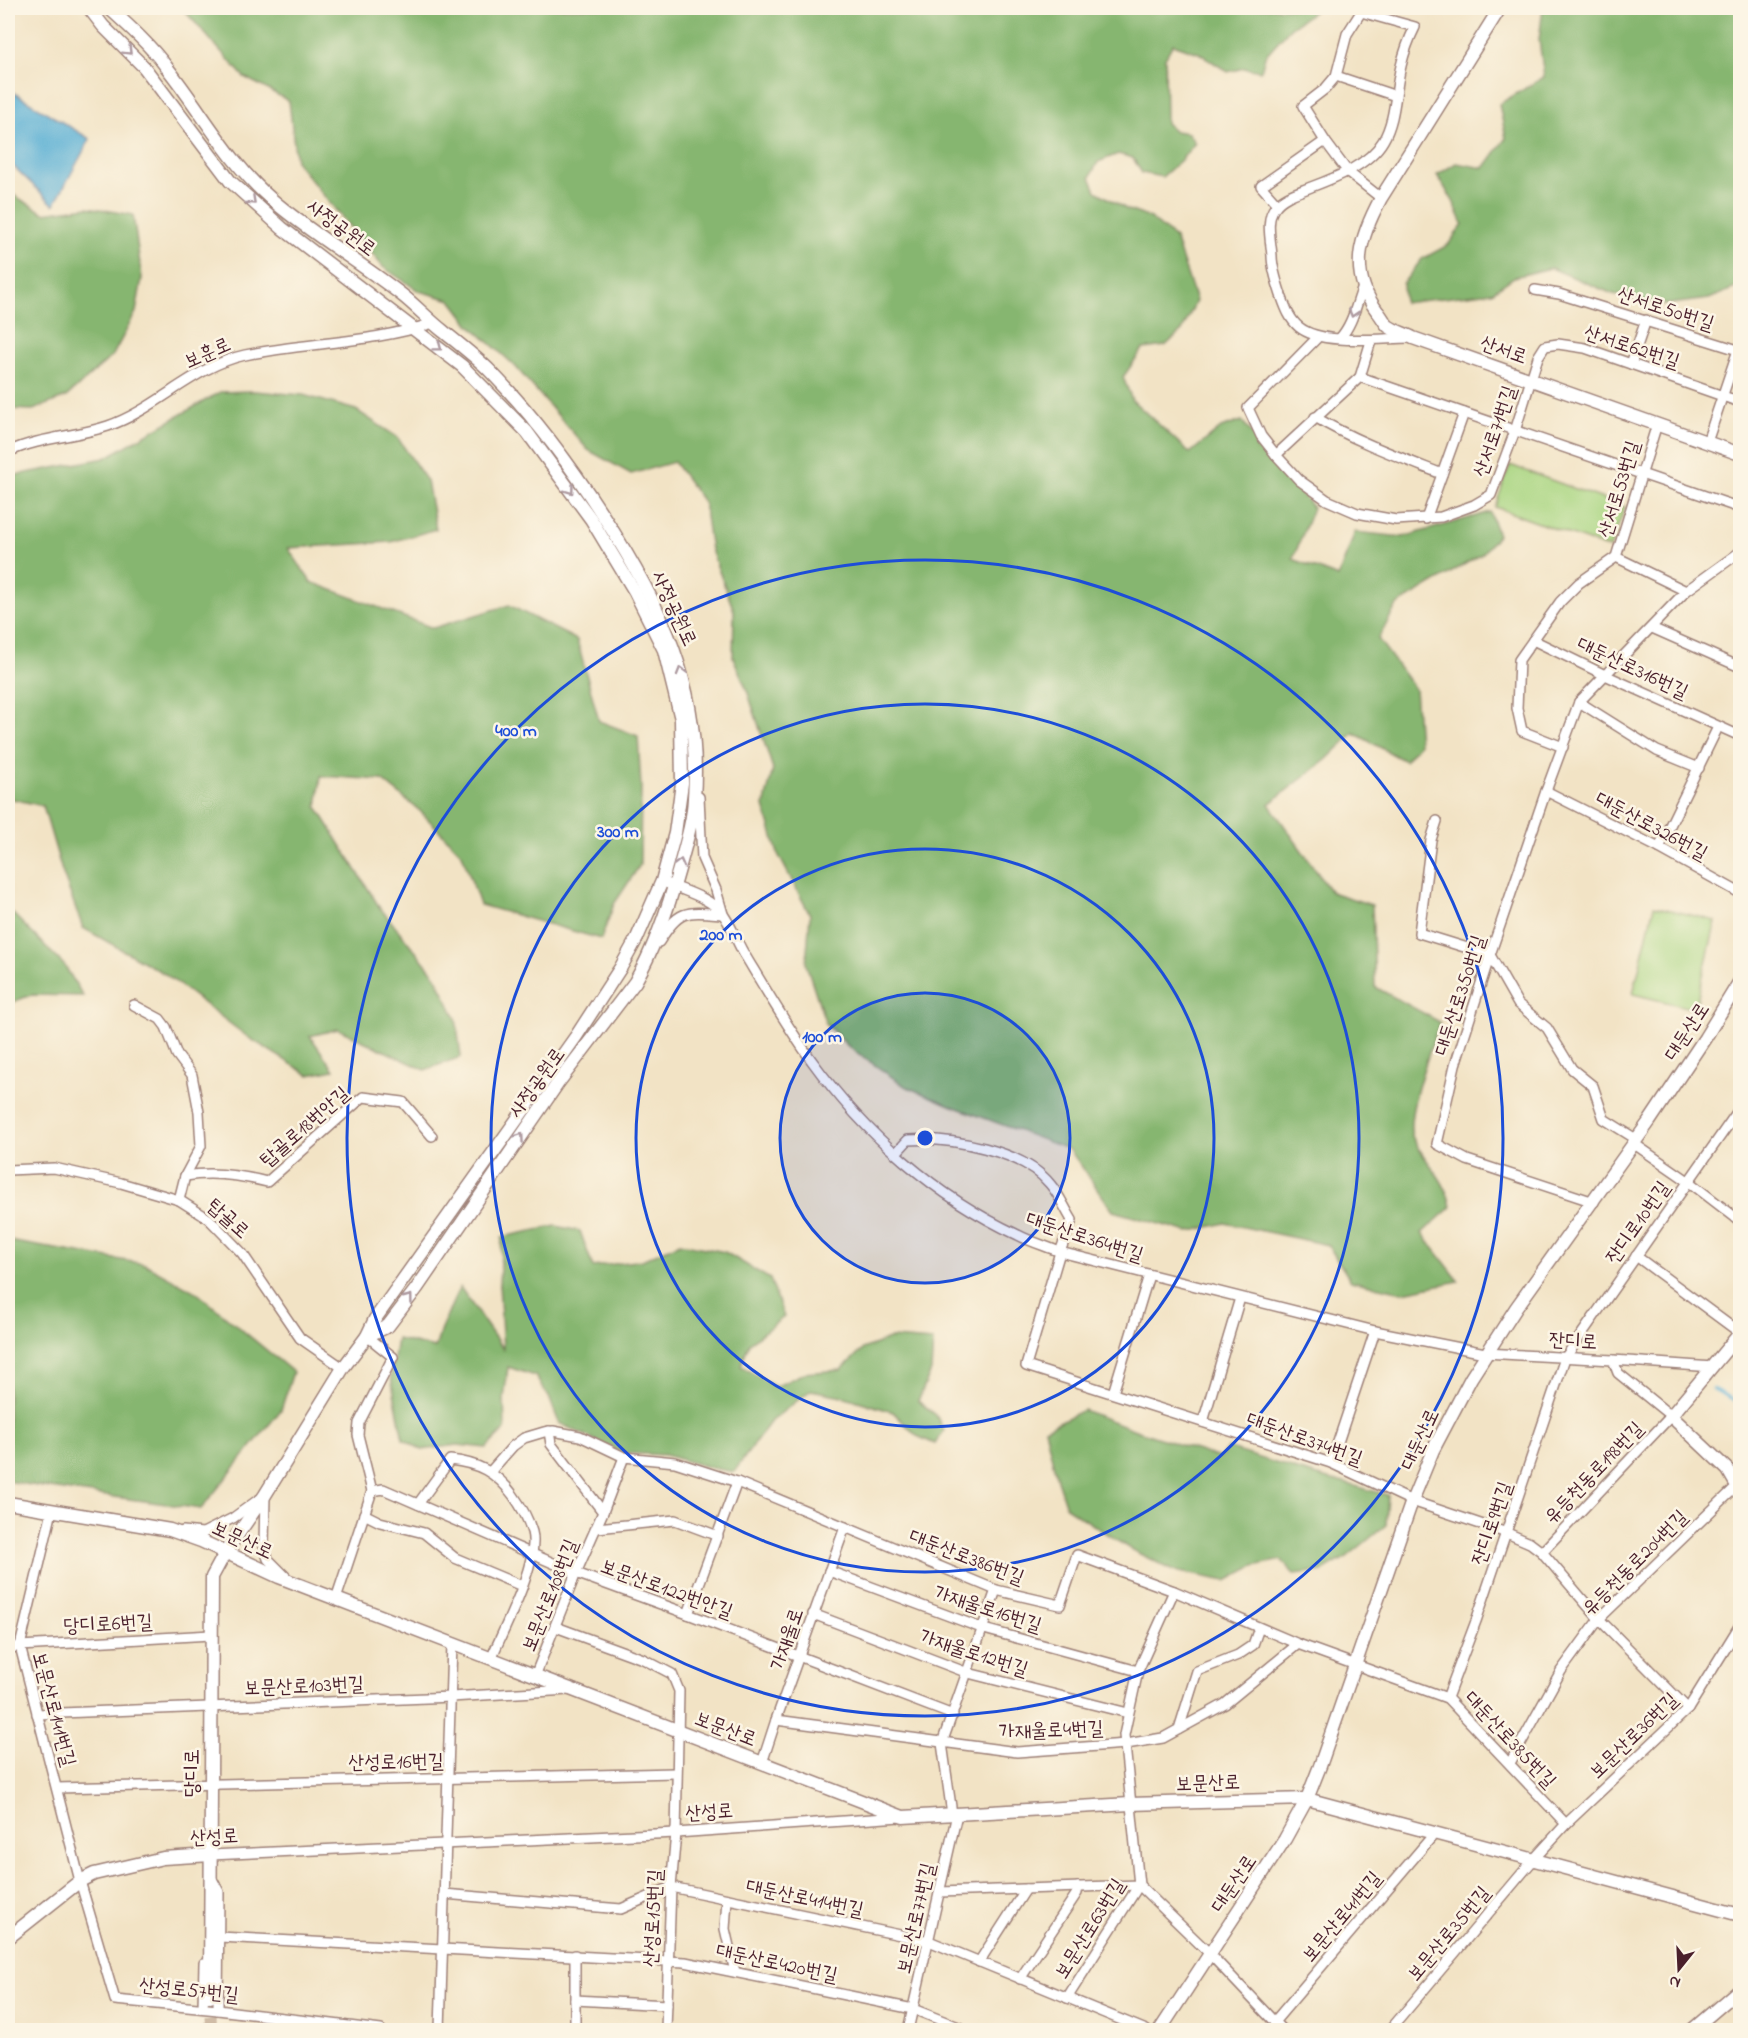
<svg xmlns="http://www.w3.org/2000/svg" width="1748" height="2038" viewBox="0 0 1748 2038" font-family="'Indie Flower','Poor Story',sans-serif">
<style>
.green{fill:#a9d581;stroke:#7a7a56;stroke-width:1.5}
.forest{fill:#86b66f;stroke:#686a4d;stroke-width:1.5}
.water{fill:#57aed4;stroke:#506680;stroke-width:1.5}
.lines{fill:none;stroke-linecap:round;stroke-linejoin:round}
.stream{stroke:#57aed4;stroke-width:3}
.major-tunnel{stroke:#d0bca6;stroke-width:12;stroke-dasharray:12 6;stroke-linecap:butt}
.minor-casing{stroke:#9e8178;stroke-width:12}
.major-casing{stroke:#9e8178;stroke-width:15}
.minor{stroke:#fff;stroke-width:9}
.major{stroke:#fff;stroke-width:12}
.rail-casing{stroke:#4a1f2b;stroke-width:5}
.rail{stroke:#fcf5e5;stroke-width:3;stroke-dasharray:9;stroke-linecap:butt}
.oneway{stroke:#ae9aa0}
.ring{fill:none;stroke:#1d4ed8;stroke-width:3}
.labels{text-anchor:middle;stroke-width:5;stroke-linejoin:round;paint-order:stroke}
.street-label{font-size:20px;fill:#4a1f2b;stroke:#fcf5e5}
.centre{fill:#1d4ed8;stroke:#fcf5e5;stroke-width:3}
.ring-label{font-size:18px;text-anchor:middle;font-weight:bold;fill:#1d4ed8;stroke:#fcf5e5;stroke-width:5;stroke-linejoin:round;paint-order:stroke}
</style>
<rect width="100%" height="100%" fill="#fcf5e5"/>
<filter id="ink" filterUnits="userSpaceOnUse"><feTurbulence type="fractalNoise" baseFrequency=".0167" numOctaves="2"/><feDisplacementMap in="SourceGraphic" scale="12" xChannelSelector="R" yChannelSelector="G"/><feConvolveMatrix kernelMatrix="1 2 1 2 8 2 1 2 1" color-interpolation-filters="sRGB"/></filter>
<filter id="wash" filterUnits="userSpaceOnUse"><feTurbulence type="fractalNoise" baseFrequency=".008" numOctaves="4" result="noise"/><feDisplacementMap in="SourceGraphic" scale="24" xChannelSelector="R" yChannelSelector="G"/><feGaussianBlur stdDeviation="1.35" result="paint"/><feColorMatrix in="noise" values="0 0 0 0 0 0 0 0 0 0 0 0 0 0 0 0 0 1.4 0 .05"/><feComposite in="paint" operator="in"/></filter>
<g filter="url(#wash)">
<rect width="100%" height="100%" fill="#f2e3c5"/>
<g class="green">
<polygon points="1510,465 1625,507 1610,549 1495,507"/>
<polygon points="1654,906 1716,921 1695,1009 1633,994"/>
</g>
<g class="forest">
<path d="M182,8h1147l-13,2 -26,18 -25,28 -4,15 -17,-3 -16,4 -29,-19 -26,-9 -8,14 1,65 9,8 13,2 7,10 -14,17 -19,17 -20,-4 -9,-15 -15,-4 -20,8 -8,15 6,14 30,18 24,9 25,20 21,63 -14,30 -17,15 -22,3 -20,28 9,23 58,53 31,-25 21,-7 71,87 -20,51 45,18 17,-45 48,5 87,-25 8,23 -16,19 -85,51 -19,34 37,50 4,55 -14,17 -51,-28 -28,27 -57,44 62,88 41,13 3,82 65,35c-8,23 -37,97 -27,116 12,25 33,40 38,69l-29,26 37,48 -56,11 -52,-11 -23,-36 -103,-22 -37,9 -75,-21 -43,-61 -118,-44 -47,-20 -56,-39 -23,-23 -20,-60 4,-49 -32,-61 -14,-48 9,-37 -26,-79 -14,-33 1,-46 -23,-61 -7,-47 -30,-41 -43,12 -43,-24 -74,-85 -44,-40 -19,-25 -32,-9 -36,-24 -87,-105 -7,-61 -45,-24z"/>
<polygon points="1543,8 1740,8 1740,286 1709,299 1663,305 1613,294 1551,268 1514,277 1492,292 1404,303 1403,283 1422,259 1448,245 1463,224 1453,201 1437,175 1456,163 1484,168 1506,138 1499,104 1544,77 1539,40"/>
<polygon points="8,192 44,213 88,207 133,215 142,278 136,312 113,355 66,397 33,410 8,409"/>
<polygon points="254,391 303,395 356,410 397,437 427,481 436,529 391,542 288,548 311,582 433,628 509,605 577,640 599,721 638,736 641,787 640,865 614,904 601,939 480,905 462,854 420,811 382,780 321,776 317,807 380,908 435,975 456,1018 461,1057 425,1070 338,1029 310,1036 334,1070 309,1075 249,1038 165,974 83,928 62,871 43,806 8,798 8,480 11,476 105,458 220,392"/>
<polygon points="8,909 65,966 83,996 31,995 8,1004"/>
<polygon points="556,1226 580,1231 593,1267 642,1260 680,1243 725,1252 770,1279 784,1317 749,1343 741,1366 775,1387 804,1373 841,1370 863,1349 891,1338 933,1341 931,1371 918,1401 936,1415 944,1431 935,1444 917,1436 893,1412 842,1396 811,1390 771,1421 734,1472 712,1468 665,1455 622,1453 559,1423 549,1397 535,1376 508,1367 504,1398 505,1430 486,1448 457,1445 422,1450 403,1439 391,1377 397,1339 435,1348 442,1326 460,1287 503,1349 499,1284 502,1237"/>
<path d="M8,1238l6,4 131,22 51,28 97,80 -12,38 -80,99c-64,-10 -129,-16 -193,-28z"/>
<polygon points="1083,1410 1138,1431 1220,1458 1228,1448 1307,1473 1388,1495 1386,1525 1347,1557 1323,1571 1294,1574 1281,1560 1254,1566 1226,1581 1174,1571 1130,1549 1066,1507 1057,1480 1045,1429"/>
</g>
<polygon class="water" points="8,89 90,139 54,205 13,166 8,167"/>
<g class="lines">
<polyline class="stream" points="1713,1389 1740,1403"/>
</g>
</g>
<g filter="url(#ink)">
<g class="lines">
<polyline class="major-tunnel" points="210,1998 211,2030"/>
<g class="minor-casing">
<g id="minor">
<polyline points="1336,76 1396,96"/>
<path d="M1381,198l-33,-26 -23,-31 -22,-35 22,-17 11,-13 11,-42 14,-22 54,15c-6,12 -11,26 -14,39 -6,24 -5,53 -18,75 -14,24 -48,37 -72,46 -12,5 -28,9 -36,20 -10,12 -4,34 -3,49 0,12 5,27 9,39 4,11 8,24 18,32 23,19 82,11 111,11"/>
<polyline points="1277,204 1261,186 1325,141"/>
<polyline points="1535,290 1559,294 1738,350 1707,442"/>
<polyline points="1318,337 1248,408 1261,436 1276,455 1299,480 1327,500 1357,513 1396,520 1441,517 1474,505 1491,495 1515,431 1538,357 1545,346 1558,344 1585,348 1740,402"/>
<path d="M1340,338c13,-14 16,-34 23,-51"/>
<polyline points="1631,364 1646,320"/>
<polyline points="1360,377 1740,508"/>
<polyline points="1360,377 1371,341"/>
<path d="M1315,417c40,24 84,40 127,57"/>
<path d="M8,452c32,-15 67,-15 100,-26 49,-17 86,-60 137,-71 63,-13 128,-12 188,-32"/>
<polyline points="1276,455 1360,377"/>
<polyline points="1426,519 1464,413"/>
<polyline points="1616,557 1686,591"/>
<polyline points="1652,628 1740,667"/>
<polyline points="1533,640 1605,675 1740,736"/>
<polyline points="1579,702 1657,751 1699,768"/>
<polyline points="1563,747 1522,731 1517,708 1519,660 1560,602 1579,583 1616,557 1657,424"/>
<polyline points="1546,791 1659,848 1740,893"/>
<polyline points="1437,821 1431,840 1419,933 1490,955 1518,1004 1547,1028 1572,1069 1593,1086 1604,1119 1636,1139"/>
<polyline points="1659,848 1718,727"/>
<path d="M662,881c20,10 46,15 60,32 10,12 15,31 24,44 21,35 42,71 66,104 53,73 124,136 206,174 13,7 28,11 42,17l315,79 110,22 128,7 5,13 53,43 -129,136"/>
<path d="M659,942c20,-33 27,-31 64,-28l-7,-24 -14,-32 -3,-61"/>
<polyline points="134,1005 160,1019 166,1027 177,1055 192,1075 199,1112 201,1146 185,1176 179,1200"/>
<polyline points="1633,1143 1688,1181 1740,1221"/>
<path d="M896,1153l12,-13c42,-3 115,10 142,44 9,10 15,25 22,36l-12,32 -34,114 305,97 81,38 95,32 23,10 12,9 57,67 89,90"/>
<polyline points="8,1170 54,1168 121,1183 179,1200 209,1219 242,1253 300,1338 343,1368"/>
<path d="M185,1176c28,-5 55,-1 82,6l96,-85 40,5 29,34"/>
<polyline points="1594,1202 1467,1160 1437,1144 1455,1065 1490,955 1546,791 1579,702 1686,591 1740,552"/>
<polyline points="1636,1256 1740,1333"/>
<polyline points="1613,1360 1713,1367"/>
<polyline points="1113,1393 1149,1275"/>
<polyline points="1203,1422 1240,1298"/>
<polyline points="549,1431 551,1444 603,1512"/>
<polyline points="1331,1463 1375,1331"/>
<polyline points="490,1472 513,1446 524,1438 544,1432 553,1431 580,1436 624,1457 675,1462 737,1482 996,1590 1060,1605 1077,1555 1174,1591 1298,1644 1447,1698 1566,1824"/>
<polyline points="372,1491 383,1489 576,1573 688,1614 953,1715"/>
<polyline points="265,1495 264,1546 268,1559 289,1580"/>
<path d="M418,1504l32,-44c28,3 46,12 63,35 8,11 15,23 19,37 8,29 -29,98 -41,127"/>
<polyline points="52,1511 20,1646 80,1881 115,2000 218,2010 381,2030"/>
<polyline points="364,1514 380,1522 424,1533 455,1558 522,1586"/>
<polyline points="597,1528 675,1520 718,1536"/>
<polyline points="183,1531 203,1533 233,1518 258,1500"/>
<polyline points="829,1571 984,1629 1138,1671"/>
<polyline points="336,1599 372,1491 358,1435 359,1423 393,1357 367,1336"/>
<polyline points="688,1614 737,1482"/>
<polyline points="813,1614 968,1673 1128,1713"/>
<polyline points="556,1627 643,1659 672,1674 679,1691 676,1833 671,1887 666,2030"/>
<polyline points="8,1649 20,1646 211,1635"/>
<polyline points="535,1676 576,1573 603,1512 624,1457"/>
<polyline points="1447,1698 1476,1621 1565,1358 1740,1108"/>
<polyline points="37,1714 451,1697 569,1690"/>
<polyline points="776,1720 1017,1752 1126,1744 1163,1738 1225,1704 1298,1644"/>
<polyline points="1179,1729 1197,1671 1238,1655 1253,1645 1259,1628"/>
<polyline points="762,1763 776,1720 845,1527"/>
<polyline points="1510,1763 1561,1671 1599,1619 1738,1485"/>
<polyline points="57,1788 675,1773"/>
<polyline points="952,1814 942,1743 996,1590"/>
<polyline points="211,1855 676,1833 900,1817"/>
<polyline points="212,1879 219,1892 218,2010"/>
<polyline points="940,1892 1139,1885 1209,1953 1282,2030"/>
<polyline points="444,1894 621,1909 671,1887 929,1941 1146,2030"/>
<polyline points="727,1899 725,1929 735,1972"/>
<polyline points="219,1937 685,1962 913,2009 966,2030"/>
<polyline points="979,1962 1026,1889"/>
<polyline points="1020,1979 1077,1893 1078,1887"/>
<polyline points="1067,1998 1139,1885 1124,1735 1138,1671 1174,1591"/>
<polyline points="575,2000 667,2005"/>
<polyline points="203,2008 204,1963"/>
<polyline points="1274,2022 1435,1833"/>
<polyline points="440,2030 452,1644"/>
<polyline points="575,2030 575,1955"/>
<polyline points="908,2030 957,1814"/>
<polyline points="1390,2030 1534,1859 1566,1824 1688,1709 1740,1625"/>
</g>
</g>
<g class="major-casing">
<g id="major">
<polyline points="89,8 103,26 144,67 230,181 282,228 462,366 527,432 591,519 635,592 664,650 681,719 682,783 675,833 662,881 637,938 621,967 577,1035 375,1319 367,1336 343,1368 265,1495 225,1553 212,1577 210,1997"/>
<path d="M109,8c21,19 42,38 59,61 34,43 60,92 102,129 41,36 89,63 132,97 14,11 27,25 41,36 16,13 33,26 47,40 43,44 79,92 112,143 59,91 100,173 92,284 -1,24 -9,48 -15,71 -11,40 -24,78 -44,113l-77,101 -141,205 -29,38 -21,10"/>
<path d="M1500,8l-119,190c-21,39 -33,74 -4,113 4,4 7,11 11,15 7,5 18,8 25,12l327,116"/>
<polyline points="1740,1333 1671,1416 1728,1470 1740,1491"/>
<polyline points="8,1503 170,1530 201,1541 279,1577 903,1817 1130,1804 1307,1799 1740,1915"/>
<polyline points="8,1938 80,1881 94,1874 163,1858 211,1855"/>
<polyline points="1160,2030 1285,1839 1307,1799 1320,1766 1412,1501 1433,1450 1471,1378 1516,1308 1649,1122 1705,1038 1740,981"/>
<polyline points="1692,2030 1740,1989"/>
</g>
</g>
<use href="#minor" class="minor"/>
<use href="#major" class="major"/>
<g class="rail-casing">
<polyline id="rail" points="45,2030 125,2030"/>
</g>
<use href="#rail" class="rail"/>
</g>
<defs><path id="oneway-chevron" d="M-2-3.5L2.5 0L-2 3.5" fill="none" stroke-width="1.6" stroke-linecap="round" stroke-linejoin="round" transform="scale(1.5)"/></defs>
<g class="oneway">
<use href="#oneway-chevron" transform="translate(128 51) rotate(45)"/>
<use href="#oneway-chevron" transform="translate(252 201) rotate(43)"/>
<use href="#oneway-chevron" transform="translate(1353 313) rotate(107)"/>
<use href="#oneway-chevron" transform="translate(438 347) rotate(37)"/>
<use href="#oneway-chevron" transform="translate(570 490) rotate(54)"/>
<use href="#oneway-chevron" transform="translate(681 671) rotate(-106)"/>
<use href="#oneway-chevron" transform="translate(680 863) rotate(-75)"/>
<use href="#oneway-chevron" transform="translate(520 1137) rotate(-55)"/>
<use href="#oneway-chevron" transform="translate(409 1298) rotate(-53)"/>
</g>
</g>
<circle cx="925" cy="1138" r="145" fill="#1d4ed8" fill-opacity=".12"/>
<g class="ring">
<circle cx="925" cy="1138" r="145"/>
<circle cx="925" cy="1138" r="289"/>
<circle cx="925" cy="1138" r="434"/>
<circle cx="925" cy="1138" r="578"/>
</g>
<g class="labels">
<g class="street-label">
<text transform="translate(342 227) rotate(37)" y="7">사정공원로</text>
<text transform="translate(1666 308) rotate(18)" y="7">산서로50번길</text>
<text transform="translate(1632 346) rotate(18)" y="7">산서로62번길</text>
<text transform="translate(1504 349) rotate(19)" y="7">산서로</text>
<text transform="translate(207 352) rotate(-24)" y="7">보훈로</text>
<text transform="translate(1494 431) rotate(-71)" y="7">산서로71번길</text>
<text transform="translate(1618 489) rotate(-73)" y="7">산서로53번길</text>
<text transform="translate(675 608) rotate(65)" y="7">사정공원로</text>
<text transform="translate(1633 667) rotate(25)" y="7">대둔산로316번길</text>
<text transform="translate(1652 825) rotate(28)" y="7">대둔산로326번길</text>
<text transform="translate(1459 995) rotate(-72)" y="7">대둔산로350번길</text>
<text transform="translate(1686 1031) rotate(-57)" y="7">대둔산로</text>
<text transform="translate(536 1082) rotate(-54)" y="7">사정공원로</text>
<text transform="translate(304 1126) rotate(-41)" y="7">탑골로18번안길</text>
<text transform="translate(229 1218) rotate(42)" y="7">탑골로</text>
<text transform="translate(1637 1222) rotate(-55)" y="7">잔디로10번길</text>
<text transform="translate(1085 1236) rotate(18)" y="7">대둔산로364번길</text>
<text transform="translate(1573 1340) rotate(3)" y="7">잔디로</text>
<text transform="translate(1305 1438) rotate(20)" y="7">대둔산로374번길</text>
<text transform="translate(1419 1439) rotate(-65)" y="7">대둔산로</text>
<text transform="translate(1593 1472) rotate(-46)" y="7">유등천동로198번길</text>
<text transform="translate(1491 1523) rotate(-71)" y="7">잔디로9번길</text>
<text transform="translate(243 1539) rotate(25)" y="7">보문산로</text>
<text transform="translate(967 1556) rotate(21)" y="7">대둔산로386번길</text>
<text transform="translate(1634 1562) rotate(-45)" y="7">유등천동로204번길</text>
<text transform="translate(667 1588) rotate(20)" y="7">보문산로122번안길</text>
<text transform="translate(549 1595) rotate(-68)" y="7">보문산로108번길</text>
<text transform="translate(988 1608) rotate(18)" y="7">가재울로16번길</text>
<text transform="translate(108 1623) rotate(-3)" y="7">당디로6번길</text>
<text transform="translate(786 1639) rotate(-71)" y="7">가재울로</text>
<text transform="translate(974 1652) rotate(18)" y="7">가재울로12번길</text>
<text transform="translate(304 1685) rotate(-2)" y="7">보문산로103번길</text>
<text transform="translate(55 1709) rotate(75)" y="7">보문산로141번길</text>
<text transform="translate(726 1728) rotate(21)" y="7">보문산로</text>
<text transform="translate(1051 1729) rotate(-2)" y="7">가재울로4번길</text>
<text transform="translate(1633 1735) rotate(-44)" y="7">보문산로36번길</text>
<text transform="translate(1511 1739) rotate(47)" y="7">대둔산로385번길</text>
<text transform="translate(396 1761) rotate(-1)" y="7">산성로16번길</text>
<text transform="translate(191 1773) rotate(-90)" y="7">당디로</text>
<text transform="translate(1208 1782) rotate(-2)" y="7">보문산로</text>
<text transform="translate(709 1811) rotate(-4)" y="7">산성로</text>
<text transform="translate(214 1836) rotate(-3)" y="7">산성로</text>
<text transform="translate(1233 1883) rotate(-56)" y="7">대둔산로</text>
<text transform="translate(805 1897) rotate(12)" y="7">대둔산로414번길</text>
<text transform="translate(1341 1916) rotate(-50)" y="7">보문산로41번길</text>
<text transform="translate(652 1918) rotate(-87)" y="7">산성로15번길</text>
<text transform="translate(915 1918) rotate(-77)" y="7">보문산로77번길</text>
<text transform="translate(1089 1928) rotate(-58)" y="7">보문산로63번길</text>
<text transform="translate(1448 1933) rotate(-50)" y="7">보문산로35번길</text>
<text transform="translate(777 1962) rotate(12)" y="7">대둔산로420번길</text>
<text transform="translate(189 1989) rotate(6)" y="7">산성로57번길</text>
</g>
</g>
<circle cx="925" cy="1138" r="9" class="centre"/>
<g class="ring-label">
<text x="516" y="736">400 m</text>
<text x="618" y="837">300 m</text>
<text x="721" y="940">200 m</text>
<text x="822" y="1042">100 m</text>
</g>
<rect width="1748" height="2038" fill="none" stroke="#fcf5e5" stroke-width="30"/>
<g transform="translate(1679 1969) rotate(198)" stroke="#fcf5e5" stroke-width="4.5" paint-order="stroke">
<path d="M0-4.5L10 22L0 15L-10 22Z" fill="#4a1f2b"/>
<text y="-9" font-size="16" font-weight="bold" text-anchor="middle" fill="#4a1f2b">N</text>
</g>
</svg>
